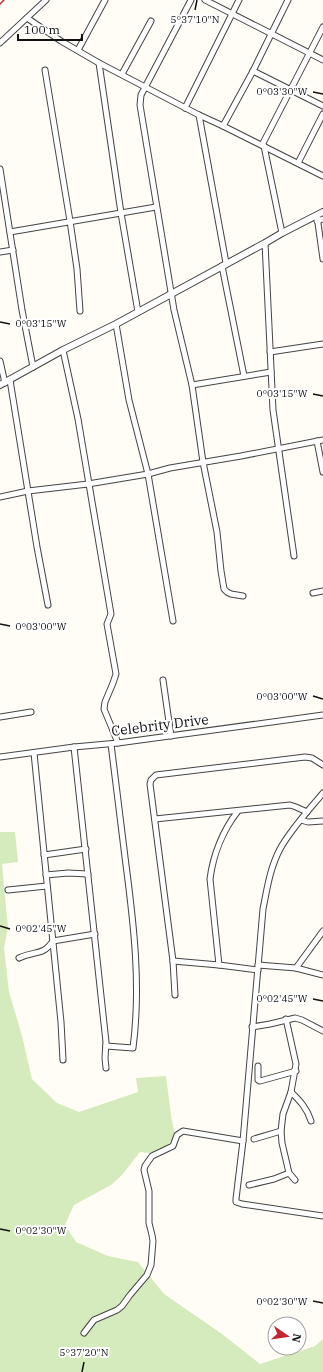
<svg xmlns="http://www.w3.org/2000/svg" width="323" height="1372" viewBox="0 0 323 1372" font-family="'IBM Plex Serif',serif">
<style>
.green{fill:#d5ebbd}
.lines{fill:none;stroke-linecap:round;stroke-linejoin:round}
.minor-casing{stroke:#444;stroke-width:7}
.tertiary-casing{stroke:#444;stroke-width:8}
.minor{stroke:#fff;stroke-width:5}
.tertiary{stroke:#fff;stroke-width:6}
.rail{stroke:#c4262e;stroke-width:1.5}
.ticks{fill:none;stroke:#111;stroke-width:1.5}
.labels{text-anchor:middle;stroke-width:4;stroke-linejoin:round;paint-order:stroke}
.street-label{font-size:14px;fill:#111;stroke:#fff}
.ticks-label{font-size:10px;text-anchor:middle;fill:#111;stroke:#fff;stroke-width:4;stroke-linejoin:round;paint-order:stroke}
</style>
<rect width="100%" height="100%" fill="#fffdf5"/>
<path class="green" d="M0,832h15l3,30 -16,2 6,64 -4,20 5,44 13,44 10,43 25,24 22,9 59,-20 -2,-14 30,-2 5,39 4,21c-11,14 -17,19 -35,16l-18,23 -11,10 -37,20 -9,20 11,17 32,14 30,6 26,32 58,40 38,30 55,-18 8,-7v33h-323z"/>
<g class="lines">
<g class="minor-casing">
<g id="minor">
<polyline points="191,0 141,95 140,105 174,310 192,385 203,462 217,532 221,571 224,589 227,592 231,594 243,596"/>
<polyline points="205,0 323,60"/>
<polyline points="27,18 61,41 99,63 199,115 223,126 323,176"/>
<polyline points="0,43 46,0"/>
<polyline points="78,50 105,0"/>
<polyline points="99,63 121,213 138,312"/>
<polyline points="45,70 70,221 77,269 80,311"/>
<polyline points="253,71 323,106"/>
<polyline points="122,74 151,21"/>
<polyline points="185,108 239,0"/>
<polyline points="199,115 226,263"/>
<polyline points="223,126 253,71 288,0"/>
<polyline points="262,145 323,27"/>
<polyline points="264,146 282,233"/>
<polyline points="298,163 323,114"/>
<polyline points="0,169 22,310 33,367"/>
<polyline points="317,216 323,259"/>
<polyline points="317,221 323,219"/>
<polyline points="10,232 156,207"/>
<polyline points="265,243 273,410 294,556"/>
<polyline points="0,252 13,250"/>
<polyline points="222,266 244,376"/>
<polyline points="116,324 129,400 148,474 173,621"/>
<polyline points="63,350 78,419 111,614 107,624 116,674 113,683 105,702 104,709 118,743"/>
<polyline points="270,352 323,344"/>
<polyline points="0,361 5,383"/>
<polyline points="10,380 37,547 48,605"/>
<polyline points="192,385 271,372"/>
<polyline points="317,441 323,472"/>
<polyline points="0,497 28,491 88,484 148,474 170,468 241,456 323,440"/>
<polyline points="313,593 323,591"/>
<polyline points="163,680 171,736"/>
<polyline points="0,717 31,712"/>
<polyline points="74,747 106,1042 105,1058 106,1068"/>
<polyline points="34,753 61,1022 63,1060"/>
<polyline points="0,757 74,747 118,743 323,715"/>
<path d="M323,793c-15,18 -32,36 -43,56 -10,19 -13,40 -17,60l-20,232 -7,58v3l6,2 81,12"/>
<polyline points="155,819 290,805 296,807 307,812"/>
<polyline points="301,820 308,822 323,821"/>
<polyline points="44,855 86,849"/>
<polyline points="46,875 68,873 88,874"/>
<polyline points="8,890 47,886"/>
<path d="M19,958c16,-8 23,-1 34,-17l42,-7"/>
<polyline points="173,961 219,965 258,970"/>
<path d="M219,965l-9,-86c3,-24 13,-49 28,-68"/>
<polyline points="258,965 296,968 323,975"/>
<polyline points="296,968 323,931"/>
<polyline points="175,995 173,961 150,784 151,780 156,775 305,757 312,758 323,765"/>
<polyline points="286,1019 296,1064 291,1092 283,1114 281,1131 282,1143 289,1173 295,1180"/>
<polyline points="252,1027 270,1024 295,1018 302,1020 323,1031"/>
<path d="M106,1046l27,2c8,-61 1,-122 -7,-183 -5,-40 -10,-80 -15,-121"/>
<polyline points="258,1066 258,1080 260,1081 296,1071"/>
<path d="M291,1092c9,9 16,16 20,29"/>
<polyline points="254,1139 281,1131"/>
<polyline points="249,1185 274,1179 289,1173"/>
<polyline points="84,1333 94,1320 117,1310 122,1306 130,1295 147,1275 151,1265 153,1241 152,1235 149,1223 149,1191 144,1170 145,1166 152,1156 173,1146 177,1135 183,1131 243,1141"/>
</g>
</g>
<g class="tertiary-casing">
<polyline id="tertiary" points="0,385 63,350 116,324 265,243 282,233 323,212"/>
</g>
<use href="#minor" class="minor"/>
<use href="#tertiary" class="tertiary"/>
<polyline class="rail" points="0,4 4,0"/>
</g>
<path class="ticks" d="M195,10l2,-10M313,92l10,2M0,322l10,2M313,394l10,2M0,624l10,2M313,696l10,3M0,926l10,3M313,999l10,2M0,1229l10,2M313,1301l10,2M82,1372l2,-10"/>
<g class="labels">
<g class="street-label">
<text transform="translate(160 725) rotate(-7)" y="5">Celebrity Drive</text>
</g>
</g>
<g class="ticks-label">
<text x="195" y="23">5°37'10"N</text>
<text x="282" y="95">0°03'30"W</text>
<text x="41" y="327">0°03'15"W</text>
<text x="282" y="397">0°03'15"W</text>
<text x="41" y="630">0°03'00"W</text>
<text x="282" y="700">0°03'00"W</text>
<text x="41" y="932">0°02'45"W</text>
<text x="282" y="1002">0°02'45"W</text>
<text x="41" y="1234">0°02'30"W</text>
<text x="282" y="1305">0°02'30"W</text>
<text x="84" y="1356">5°37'20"N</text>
</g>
<g transform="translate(287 1336) rotate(103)"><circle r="19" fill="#ffffff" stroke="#a0a0a0"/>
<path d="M0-3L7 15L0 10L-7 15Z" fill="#c4262e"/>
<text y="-6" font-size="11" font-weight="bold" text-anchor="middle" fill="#111111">N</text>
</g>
<path d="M18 34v6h64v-6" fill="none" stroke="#111111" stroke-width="2"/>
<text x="24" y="34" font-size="12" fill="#111111" stroke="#ffffff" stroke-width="3" paint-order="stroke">100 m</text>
</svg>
